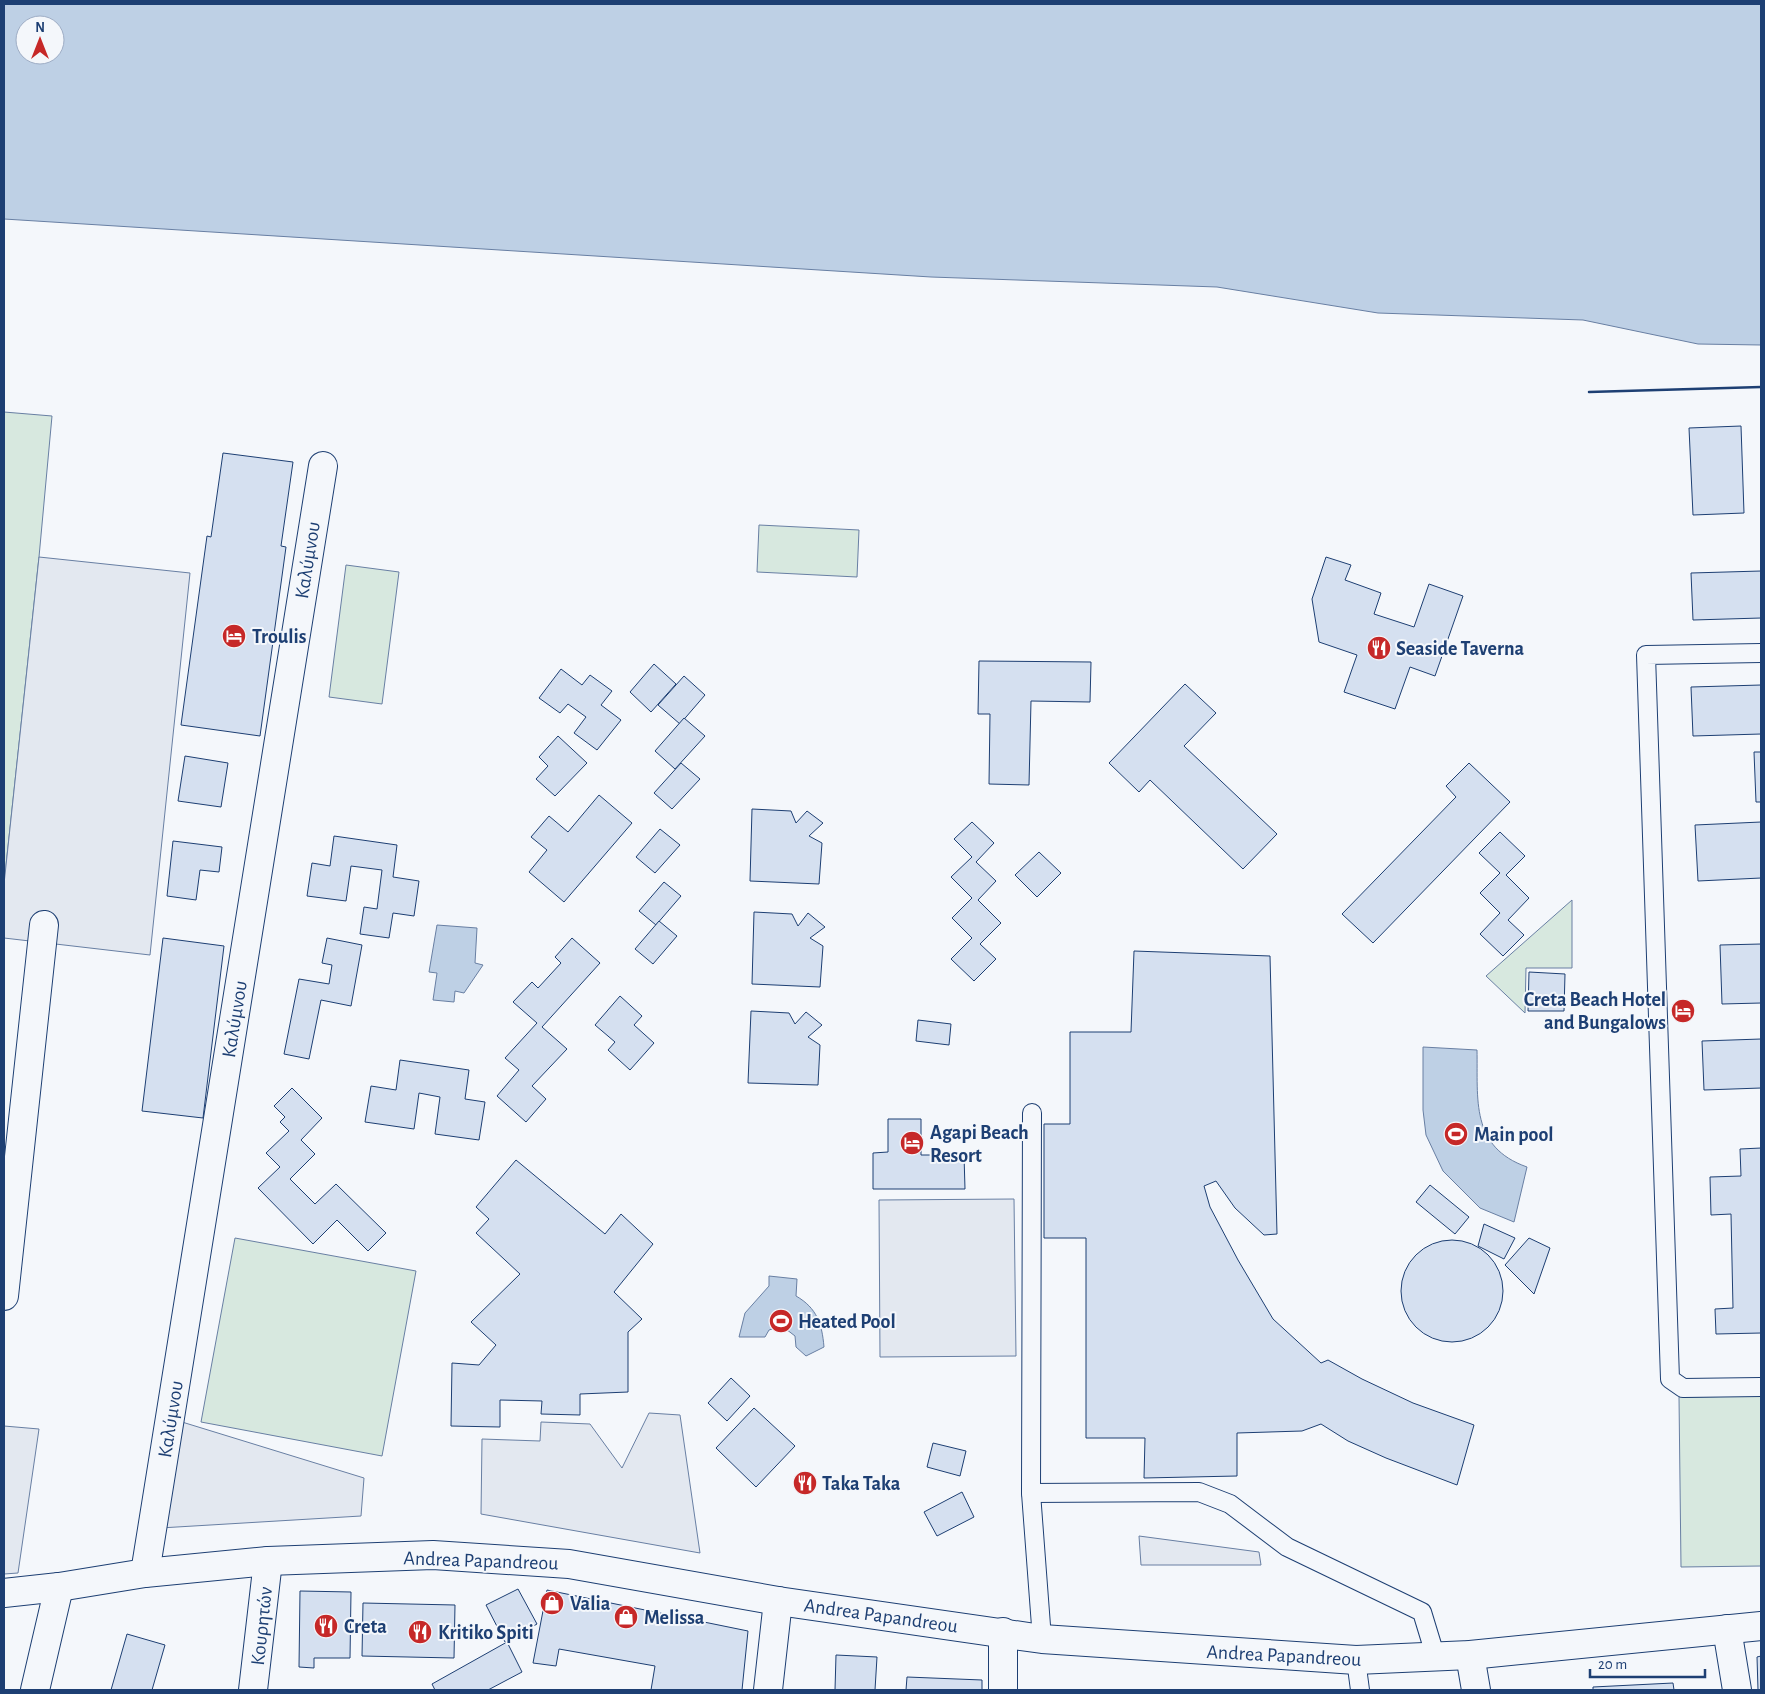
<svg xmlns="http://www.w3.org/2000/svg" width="1765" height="1694" viewBox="0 0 1765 1694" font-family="'Alegreya Sans',sans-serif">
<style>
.green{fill:#d7e8df;stroke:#687fa3}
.parking{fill:#e3e8f0;stroke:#687fa3}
.water{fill:#bed0e5;stroke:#687fa3;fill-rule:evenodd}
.building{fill:#d5e0f0;stroke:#1d3f73}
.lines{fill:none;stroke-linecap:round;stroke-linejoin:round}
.lane-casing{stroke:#1d3f73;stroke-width:20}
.street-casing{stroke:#1d3f73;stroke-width:30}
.secondary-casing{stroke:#1d3f73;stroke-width:30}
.lane{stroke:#f4f7fb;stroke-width:18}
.street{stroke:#f4f7fb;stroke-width:28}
.secondary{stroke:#f4f7fb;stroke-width:28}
.wall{stroke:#1d3f73;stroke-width:2.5}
.labels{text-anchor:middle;stroke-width:4;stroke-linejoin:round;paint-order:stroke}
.street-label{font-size:20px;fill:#1d3f73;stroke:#f4f7fb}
.poi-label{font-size:20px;font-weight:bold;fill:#1d3f73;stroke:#f4f7fb;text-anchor:start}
</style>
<rect width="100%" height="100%" fill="#f4f7fb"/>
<g class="green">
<polygon points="4,412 52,416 39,557 4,884"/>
<polygon points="759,525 859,530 857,577 757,572"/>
<polygon points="346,565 399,572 382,704 329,697"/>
<polygon points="1572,900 1572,968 1526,968 1525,1013 1486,976"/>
<polygon points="235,1238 416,1271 382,1456 201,1422"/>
<polygon points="1761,1396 1761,1566 1681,1567 1679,1397"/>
</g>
<g class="parking">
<polygon points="39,557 190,573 150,955 4,938 4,884"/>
<polygon points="1014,1199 1016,1356 880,1357 879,1200"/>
<polygon points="649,1413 680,1415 700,1553 481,1514 482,1439 540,1441 541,1422 590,1424 622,1468"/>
<polygon points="182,1422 364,1478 361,1516 160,1528"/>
<polygon points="4,1426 39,1429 18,1573 4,1574"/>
<polygon points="1139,1536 1259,1552 1261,1565 1141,1565"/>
</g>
<g class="water">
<path d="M4,4h1757v341l-63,-1 -115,-24 -205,-7 -161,-26 -286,-10 -927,-58zM25,25h30v30h-30z"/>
<polygon points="437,925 477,928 475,963 483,965 464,993 455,991 454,1002 433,1000 437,973 429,972"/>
<path d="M1423,1047l54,3c1,49 -7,97 50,117l-13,55 -34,-14 -37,-37 -17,-36 -3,-25z"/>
<path d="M769,1276l28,3 -1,17c21,12 26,28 28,51l-18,9 -10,-9 -1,-11 -13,-10 -13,4 -4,7h-26l6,-24 24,-27z"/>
</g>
<g class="building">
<polygon points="1741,426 1744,513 1693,515 1689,428"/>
<polygon points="223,453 293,462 281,546 286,547 260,736 181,725 207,536 211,537"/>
<polygon points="1326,557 1351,565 1345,580 1381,593 1374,614 1414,627 1429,584 1463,596 1435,676 1410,667 1395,709 1344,692 1357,655 1319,642 1312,599"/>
<polygon points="1761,571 1761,618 1693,620 1691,573"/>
<polygon points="979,661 1091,662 1090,702 1031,701 1029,785 989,784 990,714 978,714"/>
<polygon points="654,664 676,684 651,712 630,692"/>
<polygon points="561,669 582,685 590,675 612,691 601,705 621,720 597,750 574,733 586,717 568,704 560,713 539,698"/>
<polygon points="684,676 705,695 680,724 658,705"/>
<polygon points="1185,684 1216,713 1184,746 1277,834 1243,869 1150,780 1139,792 1109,763"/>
<polygon points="1761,685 1761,734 1693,736 1691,687"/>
<polygon points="684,718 705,736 675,769 655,751"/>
<polygon points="558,736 587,763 555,796 536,779 548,766 539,757"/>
<polygon points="1754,752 1761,752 1761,802 1756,802"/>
<polygon points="185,756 228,763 221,807 178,801"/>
<polygon points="681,763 700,779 672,809 654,793"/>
<polygon points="1469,763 1510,802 1373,943 1342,914 1456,797 1446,786"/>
<polygon points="599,795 632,823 564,902 529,872 547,850 531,837 549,816 568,832"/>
<polygon points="752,809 791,811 796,823 807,811 823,823 809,836 822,843 819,884 750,881"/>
<polygon points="972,822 994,843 976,862 996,881 978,900 1001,923 980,944 996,959 974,981 951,959 972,938 952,918 972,898 951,877 972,857 954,839"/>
<polygon points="1761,822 1761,878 1698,881 1695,825"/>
<polygon points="660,829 680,845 655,873 636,857"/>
<polygon points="1500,832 1525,856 1506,875 1529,898 1508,920 1524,935 1503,956 1480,934 1500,913 1480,893 1500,873 1479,853"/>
<polygon points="334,836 397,845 393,877 419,881 414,916 393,913 389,938 360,934 364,907 377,909 382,870 351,866 346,901 307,896 312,863 330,866"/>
<polygon points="173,841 222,847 219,872 200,870 196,900 167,896"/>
<polygon points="1039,852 1061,873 1037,897 1015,875"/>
<polygon points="664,882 681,896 656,925 639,911"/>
<polygon points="754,912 792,914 798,926 808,913 825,927 810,938 823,946 820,987 752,984"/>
<polygon points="659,921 677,936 653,964 635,949"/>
<polygon points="163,938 224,946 203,1118 142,1111"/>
<polygon points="327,938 362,945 351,1006 321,1000 309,1059 284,1054 299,979 329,984 332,965 322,963"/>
<polygon points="572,938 600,963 542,1027 567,1049 532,1086 546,1099 526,1122 497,1096 519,1070 505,1058 537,1023 513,1002 532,982 538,988 561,963 555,957"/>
<polygon points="1761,944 1761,1003 1722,1004 1720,945"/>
<polygon points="1134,951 1270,956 1277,1234 1264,1235 1235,1208 1216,1181 1204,1186 1210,1207 1238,1260 1273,1319 1321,1363 1328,1360 1362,1379 1413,1403 1474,1425 1457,1485 1386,1458 1348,1441 1321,1424 1302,1431 1237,1433 1237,1476 1144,1478 1145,1438 1086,1438 1086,1238 1044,1238 1044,1124 1070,1124 1070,1032 1131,1032"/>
<polygon points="1529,972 1565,974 1564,1011 1528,1011"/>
<polygon points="620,996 642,1016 634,1025 654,1043 630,1070 608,1050 615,1042 595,1025"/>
<polygon points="751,1011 789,1013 795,1024 806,1012 822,1025 808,1037 820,1045 818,1085 748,1083"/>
<polygon points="918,1020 951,1024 949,1045 916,1041"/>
<polygon points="1761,1039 1761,1088 1704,1090 1702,1041"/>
<polygon points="400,1060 469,1070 465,1099 485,1102 479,1140 435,1134 440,1097 419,1093 414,1129 365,1122 371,1086 396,1090"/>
<polygon points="292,1088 322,1118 301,1140 315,1154 290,1179 315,1204 336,1184 386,1233 368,1251 337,1220 313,1244 258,1188 280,1167 266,1153 289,1131 280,1122 285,1117 274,1106"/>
<polygon points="888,1119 921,1119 921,1155 964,1155 965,1189 873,1189 873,1153 888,1152"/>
<polygon points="1761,1148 1761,1336 1761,1333 1716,1334 1715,1309 1733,1308 1731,1214 1711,1215 1710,1177 1741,1176 1740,1149"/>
<polygon points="516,1160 605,1234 621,1214 653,1244 614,1292 642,1319 628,1332 628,1392 580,1394 580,1415 541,1414 542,1401 500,1400 500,1427 451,1426 452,1363 479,1365 496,1345 471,1322 520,1274 476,1233 489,1219 476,1207"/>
<polygon points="1430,1185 1469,1217 1455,1234 1416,1202"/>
<polygon points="1484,1224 1515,1238 1504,1259 1478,1246"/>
<polygon points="1529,1238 1550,1248 1534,1294 1505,1265"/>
<circle cx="1452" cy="1291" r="51"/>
<polygon points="731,1378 750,1396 727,1421 708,1403"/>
<polygon points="754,1408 795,1446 756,1487 716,1448"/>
<polygon points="933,1443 966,1451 960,1476 927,1467"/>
<polygon points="962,1492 974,1517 937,1536 924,1512"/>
<polygon points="518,1589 537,1624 505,1642 486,1605"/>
<polygon points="547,1590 748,1631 742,1690 651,1690 655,1666 559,1649 556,1666 533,1663"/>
<polygon points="300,1591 351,1592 350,1658 314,1658 314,1668 299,1667"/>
<polygon points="363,1603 455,1605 454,1658 362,1656"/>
<polygon points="127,1634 165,1645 152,1690 111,1690"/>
<polygon points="507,1642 522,1672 488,1690 435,1690 432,1684"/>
<polygon points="836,1655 877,1657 875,1690 835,1690"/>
<polygon points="1761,1656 1761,1690 1758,1690 1757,1657"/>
<polygon points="907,1677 982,1680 982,1690 906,1690"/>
<polygon points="1673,1683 1674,1690 1593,1690 1593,1687"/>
</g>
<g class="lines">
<g class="lane-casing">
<g id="lane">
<polyline points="1761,653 1646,655 1670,1379 1683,1388 1761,1387"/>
<polyline points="1032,1113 1031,1493 1042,1639"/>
<polyline points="1031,1493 1199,1492 1230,1504 1287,1547 1422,1612 1436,1658"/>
<polyline points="1356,1660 1360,1690"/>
</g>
</g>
<g class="street-casing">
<g id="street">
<polyline points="4,1296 44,925"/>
<polyline points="145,1573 323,466"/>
<polyline points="1727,1629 1737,1690"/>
<polyline points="1470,1655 1476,1690"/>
<polyline points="253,1690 268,1561"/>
<polyline points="768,1690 778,1601"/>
<polyline points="1003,1690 1003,1632"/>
</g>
</g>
<g class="secondary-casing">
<g id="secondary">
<polyline points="4,1593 59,1587 145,1573 268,1561 433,1555 569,1564 778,1601 1042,1639 1356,1660 1470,1655 1761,1626"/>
<polyline points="35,1690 59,1587"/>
</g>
</g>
<use href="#lane" class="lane"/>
<use href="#street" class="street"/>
<use href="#secondary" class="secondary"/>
<polyline class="wall" points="1589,392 1761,387"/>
</g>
<defs>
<g id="hotel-disc" transform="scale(1.25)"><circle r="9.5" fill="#c62828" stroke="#f4f7fb"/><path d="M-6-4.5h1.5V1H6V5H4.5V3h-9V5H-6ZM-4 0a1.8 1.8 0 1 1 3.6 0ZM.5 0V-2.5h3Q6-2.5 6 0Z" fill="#fff"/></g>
<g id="restaurant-disc" transform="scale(1.25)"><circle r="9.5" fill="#c62828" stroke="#f4f7fb"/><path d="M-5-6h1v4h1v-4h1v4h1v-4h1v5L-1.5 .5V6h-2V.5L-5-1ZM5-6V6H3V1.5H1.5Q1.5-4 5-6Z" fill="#fff"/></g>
<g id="stadium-disc" transform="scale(1.25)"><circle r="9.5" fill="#c62828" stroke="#f4f7fb"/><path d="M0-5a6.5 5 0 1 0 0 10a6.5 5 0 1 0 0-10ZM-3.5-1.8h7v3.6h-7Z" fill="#fff"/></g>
<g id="shop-disc" transform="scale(1.25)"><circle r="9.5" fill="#c62828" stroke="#f4f7fb"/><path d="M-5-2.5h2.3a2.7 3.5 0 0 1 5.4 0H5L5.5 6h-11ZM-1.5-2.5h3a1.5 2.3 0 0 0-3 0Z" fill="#fff"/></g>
</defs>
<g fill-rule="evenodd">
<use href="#hotel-disc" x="234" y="636"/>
<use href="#restaurant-disc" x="1379" y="648"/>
<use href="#hotel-disc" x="1683" y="1011"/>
<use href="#stadium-disc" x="1456" y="1134"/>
<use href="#hotel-disc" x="912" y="1143"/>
<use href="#stadium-disc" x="781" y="1321"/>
<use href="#restaurant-disc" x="805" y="1483"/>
<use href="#shop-disc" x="552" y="1603"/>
<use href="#shop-disc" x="626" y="1617"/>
<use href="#restaurant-disc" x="326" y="1626"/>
<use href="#restaurant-disc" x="420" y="1632"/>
</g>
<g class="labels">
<g class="street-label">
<text transform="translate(307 560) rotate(-81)" y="7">Καλύμνου</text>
<text transform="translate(234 1019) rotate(-81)" y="7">Καλύμνου</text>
<text transform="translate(170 1419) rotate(-81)" y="7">Καλύμνου</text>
<text transform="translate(481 1560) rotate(2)" y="7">Andrea Papandreou</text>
<text transform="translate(881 1615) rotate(8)" y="7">Andrea Papandreou</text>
<text transform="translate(261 1626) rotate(-84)" y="7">Κουρητών</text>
<text transform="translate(1284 1655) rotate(3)" y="7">Andrea Papandreou</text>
</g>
<g class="poi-label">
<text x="252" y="643">Troulis</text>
<text x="1396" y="655">Seaside Taverna</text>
<text x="1666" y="1006" text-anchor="end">Creta Beach Hotel<tspan x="1666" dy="23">and Bungalows</tspan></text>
<text x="930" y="1139">Agapi Beach<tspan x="930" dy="23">Resort</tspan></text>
<text x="1474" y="1141">Main pool</text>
<text x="798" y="1328">Heated Pool</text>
<text x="822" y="1490">Taka Taka</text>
<text x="570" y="1610">Valia</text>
<text x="644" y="1624">Melissa</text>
<text x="344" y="1633">Creta</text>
<text x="438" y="1639">Kritiko Spiti</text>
</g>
</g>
<rect width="1765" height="1694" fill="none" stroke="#1d3f73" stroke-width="10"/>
<g transform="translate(40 40)"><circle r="24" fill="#f4f7fb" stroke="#9eadc5"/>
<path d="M0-4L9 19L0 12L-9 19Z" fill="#c62828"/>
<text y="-8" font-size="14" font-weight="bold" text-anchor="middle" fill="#1d3f73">N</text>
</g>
<path d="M1590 1669v8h115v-8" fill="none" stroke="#1d3f73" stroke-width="2.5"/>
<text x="1598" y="1669" font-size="15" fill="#1d3f73" stroke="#f4f7fb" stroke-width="4" paint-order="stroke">20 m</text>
</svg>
